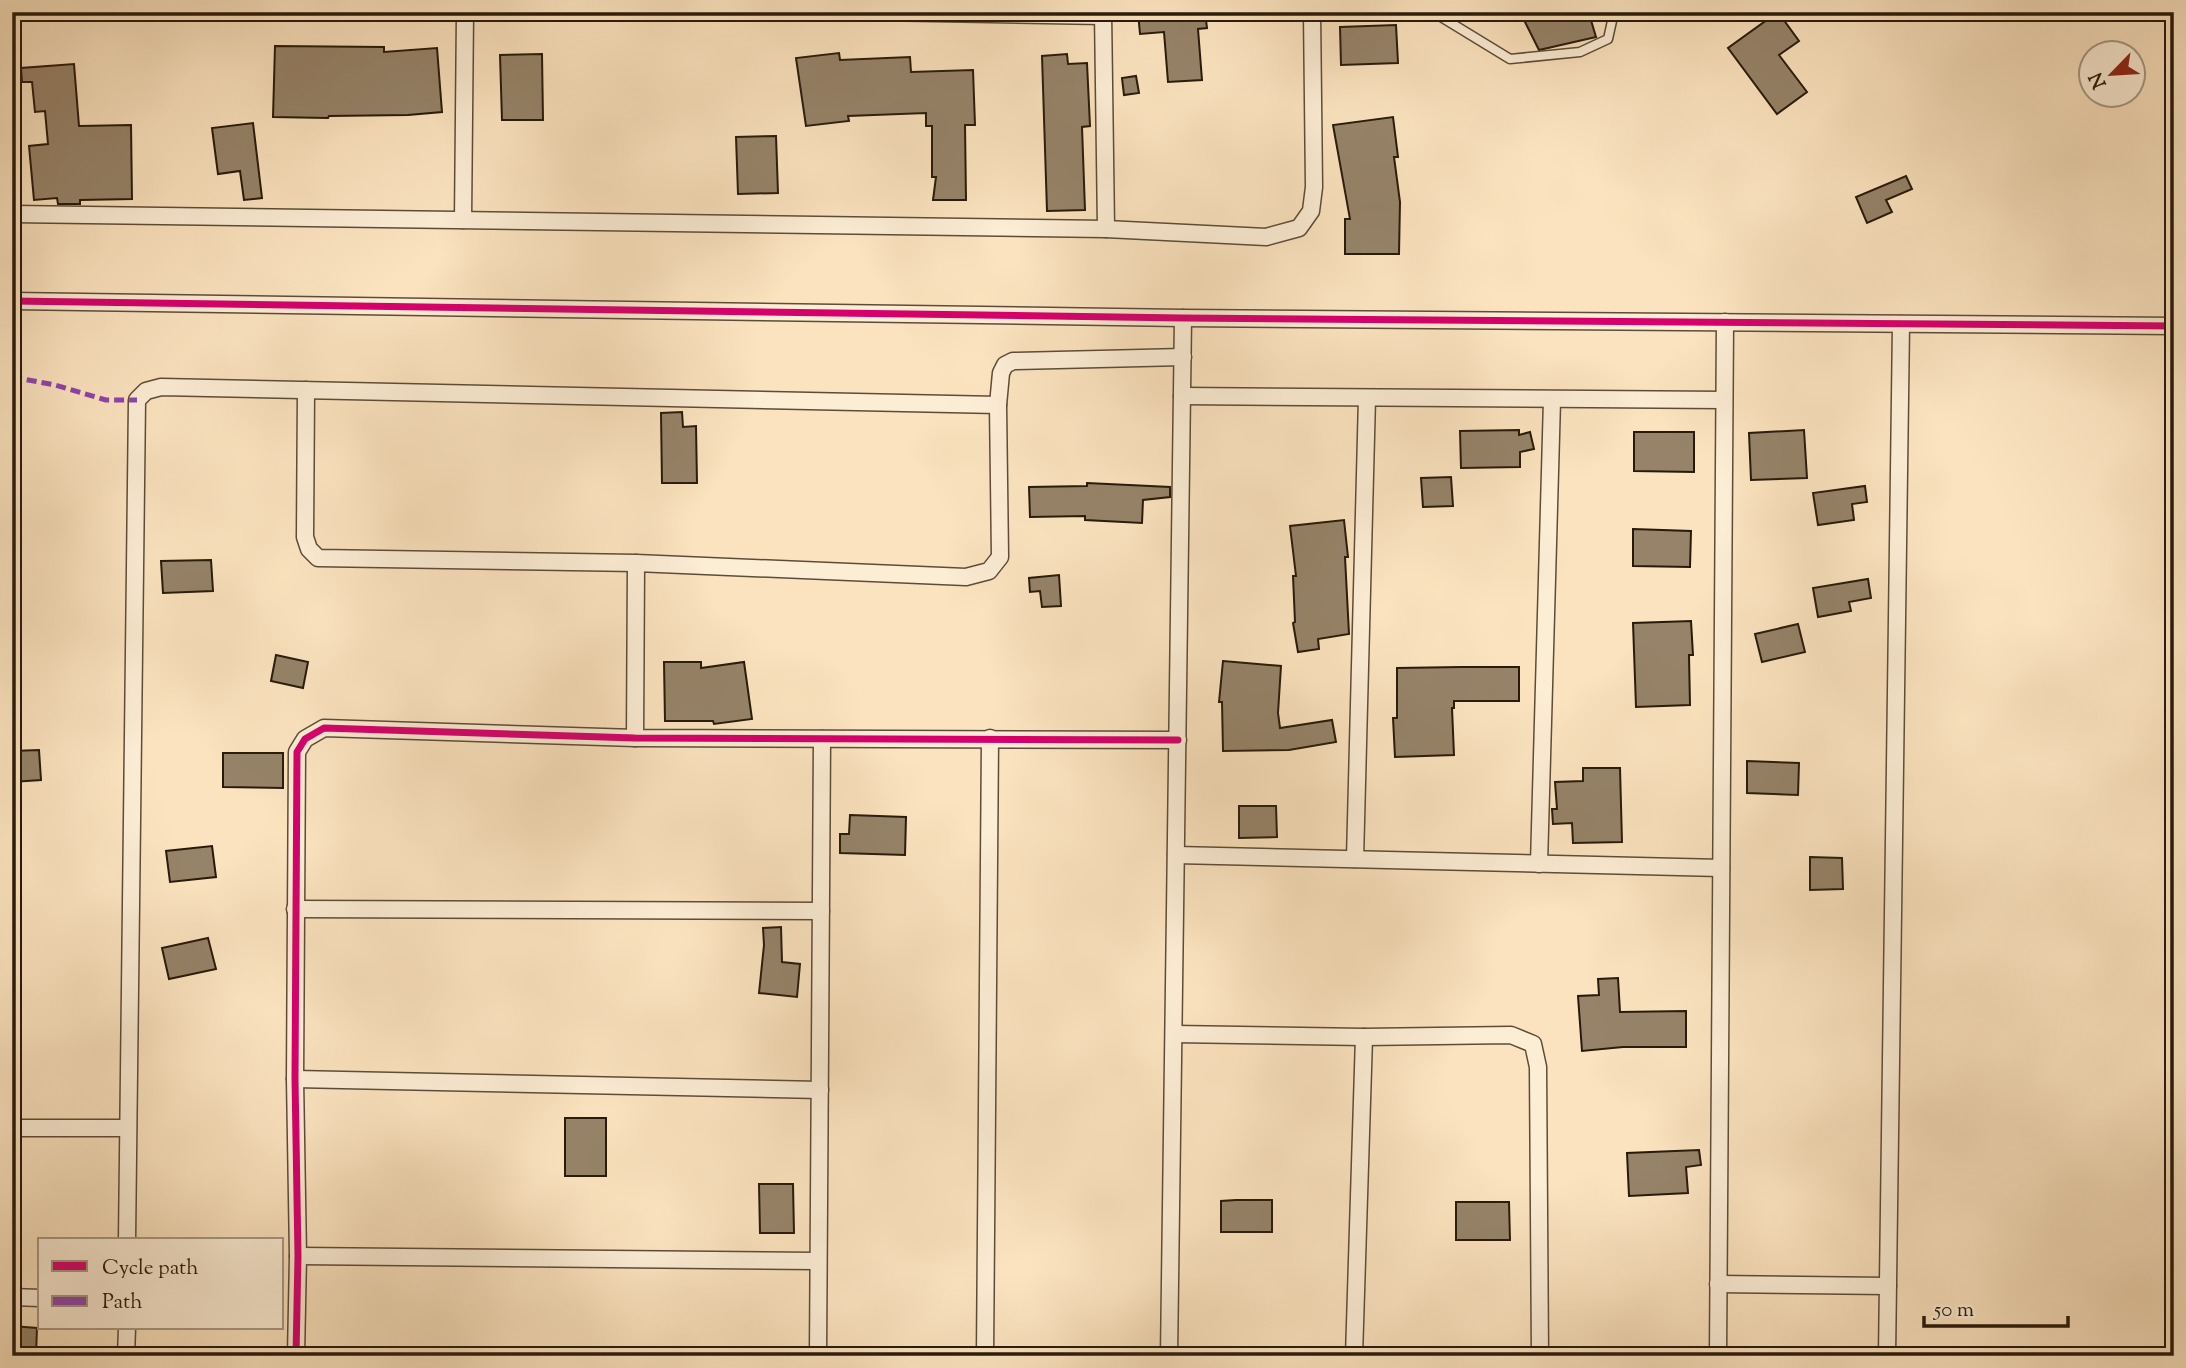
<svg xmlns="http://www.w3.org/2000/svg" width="2186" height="1368" viewBox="0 0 2186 1368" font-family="'Sorts Mill Goudy',serif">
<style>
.building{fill:#968369;stroke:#281a0b;stroke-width:2}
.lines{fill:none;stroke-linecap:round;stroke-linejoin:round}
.service-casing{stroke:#5d4c38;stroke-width:11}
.minor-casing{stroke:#5d4c38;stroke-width:19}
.service{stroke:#fcedd5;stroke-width:8}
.minor{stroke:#fcedd5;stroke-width:16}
.quiet{stroke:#8e44ad;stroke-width:5;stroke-dasharray:10 5;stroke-linecap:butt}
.cycleway-casing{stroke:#fcedd5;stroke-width:11}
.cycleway{stroke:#d6006c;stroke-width:7}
</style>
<rect width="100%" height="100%" fill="#fbe3bf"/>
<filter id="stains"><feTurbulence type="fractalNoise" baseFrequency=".00286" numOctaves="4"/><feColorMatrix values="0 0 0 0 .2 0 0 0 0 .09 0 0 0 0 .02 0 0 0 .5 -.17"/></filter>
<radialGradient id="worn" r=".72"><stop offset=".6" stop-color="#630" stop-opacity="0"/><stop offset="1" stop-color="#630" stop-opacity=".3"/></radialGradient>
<g class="building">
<polygon points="1138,12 1205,12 1207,28 1198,29 1202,80 1168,82 1164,32 1140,34"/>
<polygon points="1520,12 1564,12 1568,21 1590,17 1596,37 1539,50"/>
<polygon points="1778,12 1799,41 1779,55 1807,92 1777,114 1728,48"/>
<polygon points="1396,25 1398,63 1341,65 1340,27"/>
<polygon points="275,46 384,47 384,52 437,48 442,112 408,115 329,116 328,118 273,117"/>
<polygon points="839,53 840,60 910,57 911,72 973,70 975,125 965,125 966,200 933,200 936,177 932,177 932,126 926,126 926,113 848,116 849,121 806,126 796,58"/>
<polygon points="542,54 543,120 502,120 500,55"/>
<polygon points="1067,54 1068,64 1087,63 1090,126 1082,127 1085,210 1047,211 1042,56"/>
<polygon points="74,64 79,126 131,125 132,199 80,200 80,204 58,204 57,198 34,200 29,146 48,144 45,111 35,112 32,82 22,82 21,68"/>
<polygon points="1136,76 1139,93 1124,95 1122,78"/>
<polygon points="1393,117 1398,157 1394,157 1400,202 1399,254 1345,254 1345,219 1350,219 1333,125"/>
<polygon points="253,123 262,198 244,200 240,171 218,174 212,128"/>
<polygon points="776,136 778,193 738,194 736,137"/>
<polygon points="1906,176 1912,189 1886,200 1892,212 1867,223 1856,197"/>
<polygon points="682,412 683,427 696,426 697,483 662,483 661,413"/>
<polygon points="1519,430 1519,435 1530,432 1534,449 1520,452 1520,467 1461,468 1460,431"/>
<polygon points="1804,430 1807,478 1751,480 1749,433"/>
<polygon points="1634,432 1694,432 1694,472 1634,471"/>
<polygon points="1451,477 1453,506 1423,507 1421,478"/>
<polygon points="1087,483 1170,487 1170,497 1143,500 1142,523 1085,520 1085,516 1030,517 1029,487 1087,486"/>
<polygon points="1865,486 1867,502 1852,504 1854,520 1818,525 1813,493"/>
<polygon points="1344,520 1348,557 1345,557 1349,634 1318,639 1319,649 1298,652 1293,623 1295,622 1293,576 1296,576 1290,526"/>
<polygon points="1633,529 1691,531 1690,567 1633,566"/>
<polygon points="211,560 213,591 163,593 161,561"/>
<polygon points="1059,575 1061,606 1042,607 1040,591 1030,592 1029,578"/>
<polygon points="1868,579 1871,598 1849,602 1851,611 1818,617 1813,588"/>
<polygon points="1691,621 1693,655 1689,655 1690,705 1636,707 1633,623"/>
<polygon points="1798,624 1805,652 1762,662 1755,634"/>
<polygon points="276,655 308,662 303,688 271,681"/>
<polygon points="1223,661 1281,666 1278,713 1280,728 1332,720 1336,742 1289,750 1223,751 1222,702 1219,702"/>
<polygon points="664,662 701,662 701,668 744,662 752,719 714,724 713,721 665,721"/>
<polygon points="1461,667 1519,667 1519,701 1454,701 1454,708 1452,708 1454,755 1395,757 1393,718 1397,718 1397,668"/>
<polygon points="39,750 41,780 12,782 12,751"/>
<polygon points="223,753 283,753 283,788 223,787"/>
<polygon points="1747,761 1799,763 1798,795 1747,793"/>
<polygon points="1583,768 1620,768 1622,842 1573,843 1572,823 1553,824 1552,809 1557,809 1555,782 1583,781"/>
<polygon points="1239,806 1276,806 1277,837 1239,838"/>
<polygon points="850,815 906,817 905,855 840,853 840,834 849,834"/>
<polygon points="212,846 216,877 170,882 166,851"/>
<polygon points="1810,857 1842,858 1843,889 1810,890"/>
<polygon points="781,927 782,962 800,964 797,997 759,993 764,945 763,928"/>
<polygon points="208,938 216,969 169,979 162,948"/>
<polygon points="1618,978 1620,1012 1686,1011 1686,1047 1623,1047 1582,1051 1578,996 1599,995 1598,979"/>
<rect x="565" y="1118" width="41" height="58"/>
<polygon points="1699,1150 1701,1165 1686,1167 1688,1193 1629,1196 1627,1153"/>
<polygon points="759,1184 793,1184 794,1233 760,1233"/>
<polygon points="1236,1200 1272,1200 1272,1232 1221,1232 1221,1201"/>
<polygon points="1456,1202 1509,1202 1510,1240 1456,1240"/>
<polygon points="12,1326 37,1328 36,1356 12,1356"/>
</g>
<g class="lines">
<g class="service-casing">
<polyline id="service" points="1433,12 1510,59 1580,52 1608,39 1614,12"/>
</g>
<g class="minor-casing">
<g id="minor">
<polyline points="878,12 1103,16"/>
<polyline points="1103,12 1106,229"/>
<polyline points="12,214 1106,229 1266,237 1299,228 1311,211 1314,187 1312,12"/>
<polyline points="463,220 465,12"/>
<polyline points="12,301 1183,318 2174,326"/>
<polyline points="306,390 305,537 309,549 318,558 636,563 966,577 989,571 1000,557 998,405 1001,373 1005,365 1013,361 1183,357"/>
<polyline points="1182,396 1724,400"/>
<polyline points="635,738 636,563"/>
<polyline points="1176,855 1721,868"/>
<polyline points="1355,859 1367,398"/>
<polyline points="1539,864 1552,400"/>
<polyline points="295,909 821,911"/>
<polyline points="1174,1034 1364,1037 1511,1035 1533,1044 1538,1067 1540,1356"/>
<polyline points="295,1079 820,1090"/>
<polyline points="12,1128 128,1128"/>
<polyline points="127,1240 137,400 146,391 161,387 998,405"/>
<polyline points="298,1256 817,1261"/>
<polyline points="1718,1284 1888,1286"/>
<polyline points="12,1297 40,1298"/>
<polyline points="126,1356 127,1328"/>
<polyline points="296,1356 298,1256 295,1079 297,752 305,739 324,728 635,738 1178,740"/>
<polyline points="818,1356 822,739"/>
<polyline points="985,1356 990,738"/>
<polyline points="1169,1356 1183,318"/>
<polyline points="1354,1356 1364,1037"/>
<polyline points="1718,1356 1725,322"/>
<polyline points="1887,1356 1901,324"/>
</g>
</g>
<use href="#service" class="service"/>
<use href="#minor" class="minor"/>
<polyline class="quiet" points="12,377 55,385 106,400 137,400"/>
<g class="cycleway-casing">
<g id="cycleway">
<polyline points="12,301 1183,318 2174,326"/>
<polyline points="296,1356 298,1256 295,1079 297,752 305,739 324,728 635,738 1178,740"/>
</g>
</g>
<use href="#cycleway" class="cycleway"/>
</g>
<rect width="2186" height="1368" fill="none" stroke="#fbe3bf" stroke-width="42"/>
<rect x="14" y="14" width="2158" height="1340" fill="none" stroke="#281a0b" stroke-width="3.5"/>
<rect x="21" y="21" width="2144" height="1326" fill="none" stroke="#281a0b" stroke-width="2"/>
<rect x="38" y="1238" width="245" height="91" fill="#fcedd5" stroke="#a79984" stroke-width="2"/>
<rect x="52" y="1261" width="35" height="10" fill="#d6006c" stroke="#a79984" stroke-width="2"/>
<text x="102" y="1274" font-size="21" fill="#281a0b">Cycle path</text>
<rect x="52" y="1296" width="35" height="10" fill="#8e44ad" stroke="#a79984" stroke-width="2"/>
<text x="102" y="1308" font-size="21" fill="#281a0b">Path</text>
<g transform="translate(2112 74) rotate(245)"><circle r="33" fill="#fcedd5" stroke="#a79984" stroke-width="2"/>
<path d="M0-5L12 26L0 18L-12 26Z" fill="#8f2418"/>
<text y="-10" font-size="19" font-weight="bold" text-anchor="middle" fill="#281a0b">N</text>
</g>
<path d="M1924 1316v10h144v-10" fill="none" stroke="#281a0b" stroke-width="3.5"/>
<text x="1934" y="1316" font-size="21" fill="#281a0b" stroke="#fcedd5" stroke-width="5" paint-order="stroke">50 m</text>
<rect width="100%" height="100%" filter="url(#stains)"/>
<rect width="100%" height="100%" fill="url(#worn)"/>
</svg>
